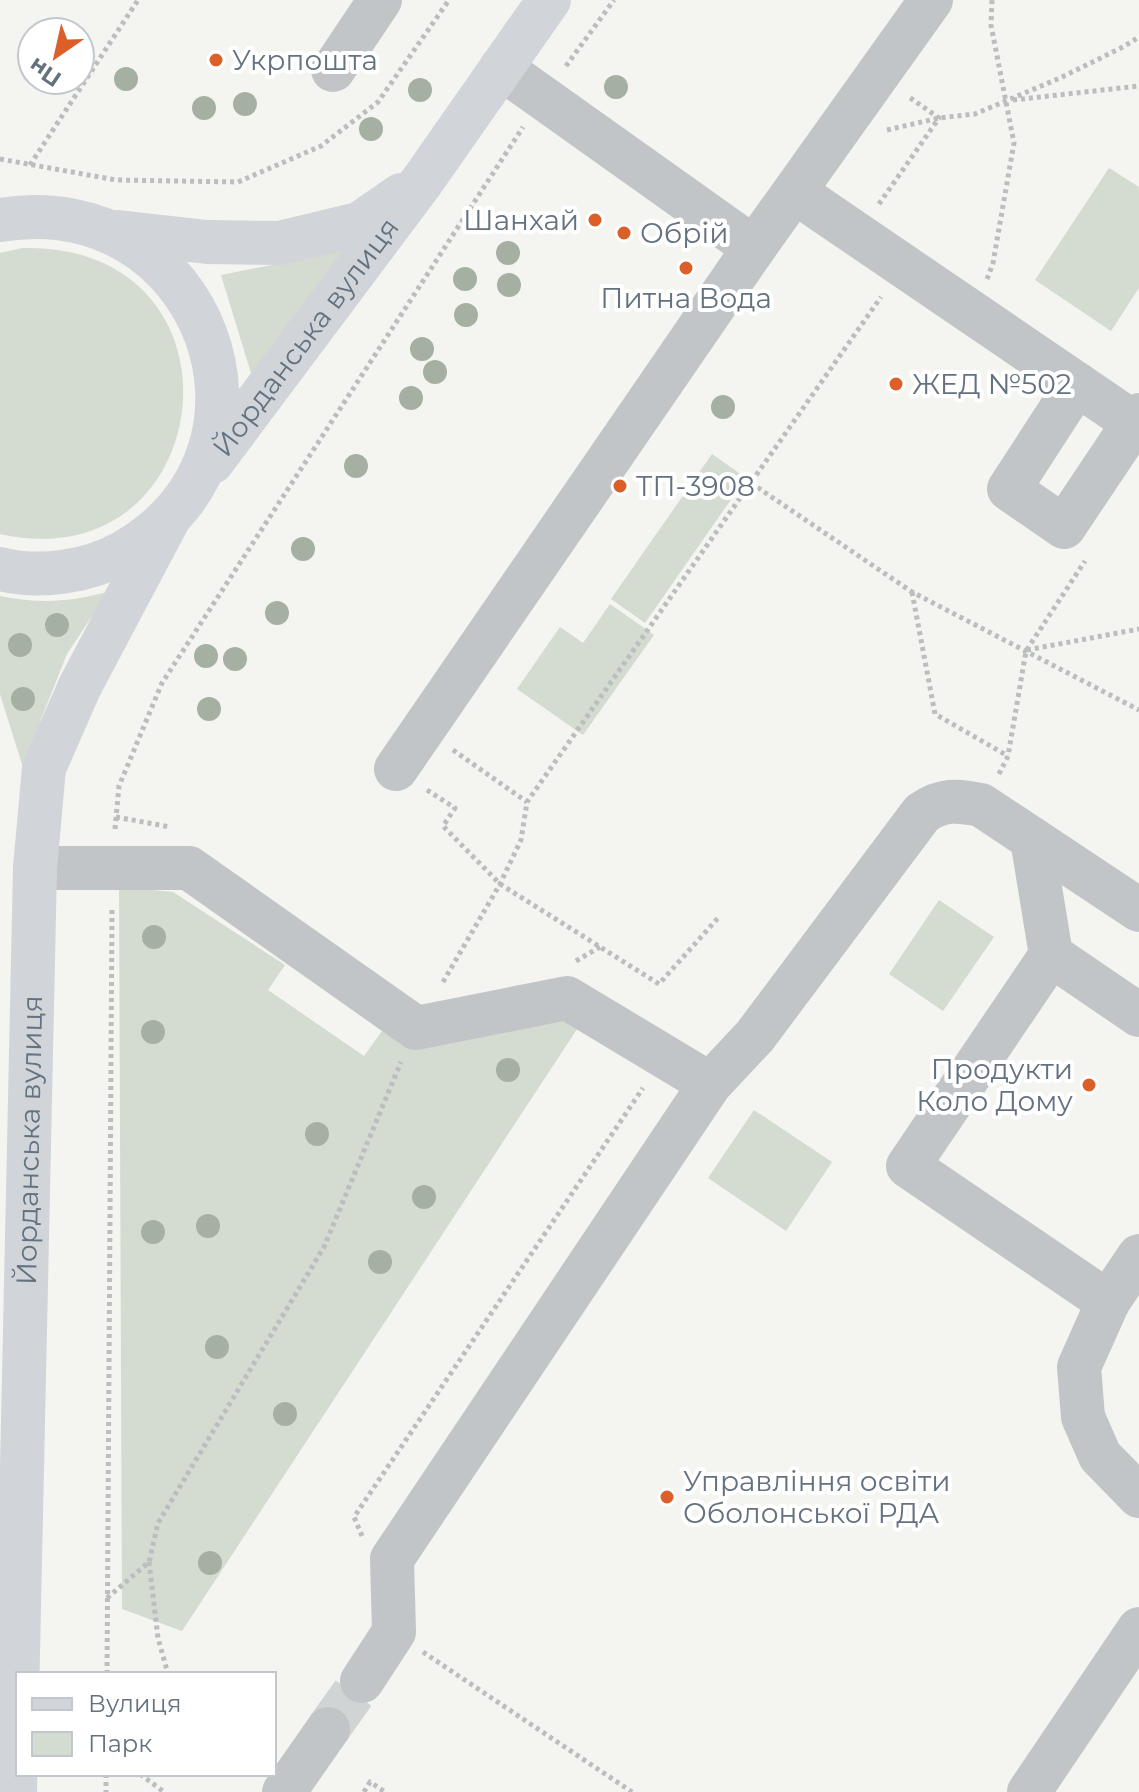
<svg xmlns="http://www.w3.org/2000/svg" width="1139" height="1792" viewBox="0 0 1139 1792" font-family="Montserrat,sans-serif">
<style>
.green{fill:#d4dbd1}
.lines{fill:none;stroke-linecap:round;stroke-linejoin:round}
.minor-tunnel{stroke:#d0d4d4;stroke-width:44;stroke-dasharray:44 22;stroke-linecap:butt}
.path{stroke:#bbbdbf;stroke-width:5;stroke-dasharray:4 4;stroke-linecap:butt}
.minor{stroke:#c2c5c8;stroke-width:44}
.major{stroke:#d1d5da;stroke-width:44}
.tree{fill:#a5b0a2}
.poi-dot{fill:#dc5e28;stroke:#fff;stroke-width:3}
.labels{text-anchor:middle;stroke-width:8;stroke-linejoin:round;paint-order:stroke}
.poi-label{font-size:28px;fill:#647280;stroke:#fff;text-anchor:start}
.street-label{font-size:28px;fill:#647280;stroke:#fff}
</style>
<rect width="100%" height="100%" fill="#f4f4f0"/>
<g class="green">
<polygon points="1109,168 1139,187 1139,288 1111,331 1035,280"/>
<polygon points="361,239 254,383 221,275 287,262"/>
<path d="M22,248c237,-5 198,335 -22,286v-281z"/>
<polygon points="712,454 746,478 645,623 611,599"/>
<path d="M108,592l-41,62 -26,65 -16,55 -25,-80v-98c42,8 67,6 108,-4z"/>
<polygon points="610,604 654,635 583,735 517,689 560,627 583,643"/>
<polygon points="119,887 173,892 285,965 268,990 364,1056 382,1031 401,1042 585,1017 182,1631 122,1609"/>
<polygon points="939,900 994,937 943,1011 889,974"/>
<polygon points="754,1110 832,1162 786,1231 708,1178"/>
</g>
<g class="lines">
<polyline class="minor-tunnel" points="328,1729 362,1681"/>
<g class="path">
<polyline points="566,66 614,0"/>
<polyline points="1013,100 1139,86"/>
<polyline points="887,130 939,118 975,114 1060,78 1123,47 1139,37"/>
<polyline points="0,159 116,180 238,182 321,146 378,102 449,0"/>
<polyline points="30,165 138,0"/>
<polyline points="879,204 939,118 909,97"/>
<polyline points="987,279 993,263 1014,143 991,25 992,0"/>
<polyline points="751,483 912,592 1139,710"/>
<polyline points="912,592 935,714 1008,756"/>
<polyline points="1027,650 1139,629"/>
<polyline points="453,750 527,802"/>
<polyline points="999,774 1008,756 1026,651 1085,561"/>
<polyline points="427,790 455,808 443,826 500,884 659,984 718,918"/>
<polyline points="116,817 170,827"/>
<polyline points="115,829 119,786 162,683 523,127"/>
<polyline points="576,961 600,947"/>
<polyline points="443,982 500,884 521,840 527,802 881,297"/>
<polyline points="362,1536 354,1517 643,1088"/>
<polyline points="149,1562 158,1638 168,1674"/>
<polyline points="107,1598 149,1562 158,1523 324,1247 401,1062"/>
<polyline points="423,1652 632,1792"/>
<polyline points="107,1674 112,907"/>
<polyline points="106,1774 106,1792"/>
<polyline points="140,1774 164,1792"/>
<polyline points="364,1792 370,1782 385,1792"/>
</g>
<g class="minor">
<polyline points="501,68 754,248"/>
<polyline points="333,70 380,0"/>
<polyline points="795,192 1134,423"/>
<polyline points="1077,384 1009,489 1064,527 1139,415"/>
<polyline points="396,769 754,248 931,0"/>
<polyline points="1032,839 1051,955"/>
<polyline points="35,868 189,868 416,1028 567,998 710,1084"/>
<polyline points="1139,1015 1051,955 908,1166 1108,1302 1139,1256"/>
<polyline points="1108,1302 1079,1367 1083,1417 1100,1456 1139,1496"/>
<path d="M362,1681l32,-49 -2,-73 318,-475 45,-48 167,-223c20,-14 35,-13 59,-8l158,105"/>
<polyline points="284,1792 328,1729"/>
<polyline points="1029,1792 1139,1629"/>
</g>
<g class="major">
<path d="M0,220c204,-34 303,229 124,332 -36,20 -84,27 -124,17"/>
<polyline points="118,232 207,242 280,243 359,224 401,195"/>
<path id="s1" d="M212,462l211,-282 126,-180"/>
<path id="s2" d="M15,1792l20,-924 9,-100 36,-82 89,-168"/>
</g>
</g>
<g class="tree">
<circle cx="126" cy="79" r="12"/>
<circle cx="616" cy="87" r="12"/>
<circle cx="420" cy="90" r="12"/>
<circle cx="245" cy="104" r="12"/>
<circle cx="204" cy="108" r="12"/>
<circle cx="371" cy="129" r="12"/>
<circle cx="508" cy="253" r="12"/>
<circle cx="465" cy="279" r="12"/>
<circle cx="509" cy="285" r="12"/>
<circle cx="466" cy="315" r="12"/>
<circle cx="422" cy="349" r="12"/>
<circle cx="435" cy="372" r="12"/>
<circle cx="411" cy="398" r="12"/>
<circle cx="723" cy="407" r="12"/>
<circle cx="356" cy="466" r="12"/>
<circle cx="303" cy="549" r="12"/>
<circle cx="277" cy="613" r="12"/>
<circle cx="57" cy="625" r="12"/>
<circle cx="20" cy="645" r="12"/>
<circle cx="206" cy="656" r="12"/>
<circle cx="235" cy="659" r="12"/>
<circle cx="23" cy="699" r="12"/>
<circle cx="209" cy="709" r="12"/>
<circle cx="154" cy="937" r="12"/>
<circle cx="153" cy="1032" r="12"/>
<circle cx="508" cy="1070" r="12"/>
<circle cx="317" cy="1134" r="12"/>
<circle cx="424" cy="1197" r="12"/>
<circle cx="208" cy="1226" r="12"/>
<circle cx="153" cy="1232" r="12"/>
<circle cx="380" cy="1262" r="12"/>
<circle cx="217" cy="1347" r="12"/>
<circle cx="285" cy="1414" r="12"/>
<circle cx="210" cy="1563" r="12"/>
</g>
<g class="poi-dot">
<circle cx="216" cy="60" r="8"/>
<circle cx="595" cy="220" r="8"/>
<circle cx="624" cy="233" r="8"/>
<circle cx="686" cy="268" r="8"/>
<circle cx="896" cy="384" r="8"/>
<circle cx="620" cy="486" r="8"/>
<circle cx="1089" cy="1085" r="8"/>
<circle cx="667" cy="1497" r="8"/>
</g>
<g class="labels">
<g class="poi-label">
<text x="232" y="70">Укрпошта</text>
<text x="579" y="230" text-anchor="end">Шанхай</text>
<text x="640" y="243">Обрій</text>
<text x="686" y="308" text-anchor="middle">Питна Вода</text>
<text x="912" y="394">ЖЕД №502</text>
<text x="636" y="496">ТП-3908</text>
<text x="1073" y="1079" text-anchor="end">Продукти<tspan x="1073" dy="32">Коло Дому</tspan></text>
<text x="683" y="1491">Управління освіти<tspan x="683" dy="32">Оболонської РДА</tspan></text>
</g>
<g class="street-label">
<text dy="10" stroke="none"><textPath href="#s1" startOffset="156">Йорданська вулиця</textPath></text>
<text dy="10" stroke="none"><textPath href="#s2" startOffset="652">Йорданська вулиця</textPath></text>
</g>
</g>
<rect x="16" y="1672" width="260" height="104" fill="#ffffff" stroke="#c1c7cc" stroke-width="2"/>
<rect x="32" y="1698" width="40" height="12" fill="#d1d5da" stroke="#c1c7cc" stroke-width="2"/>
<text x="88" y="1712" font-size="24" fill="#647280">Вулиця</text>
<rect x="32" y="1732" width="40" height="24" fill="#d4dbd1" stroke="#c1c7cc" stroke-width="2"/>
<text x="88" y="1752" font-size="24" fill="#647280">Парк</text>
<g transform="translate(56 56) rotate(214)"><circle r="38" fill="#ffffff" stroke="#c1c7cc" stroke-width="2"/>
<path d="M0-6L14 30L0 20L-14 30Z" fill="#dc5e28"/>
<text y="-12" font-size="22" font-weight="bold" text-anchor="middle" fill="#647280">Пн</text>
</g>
</svg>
